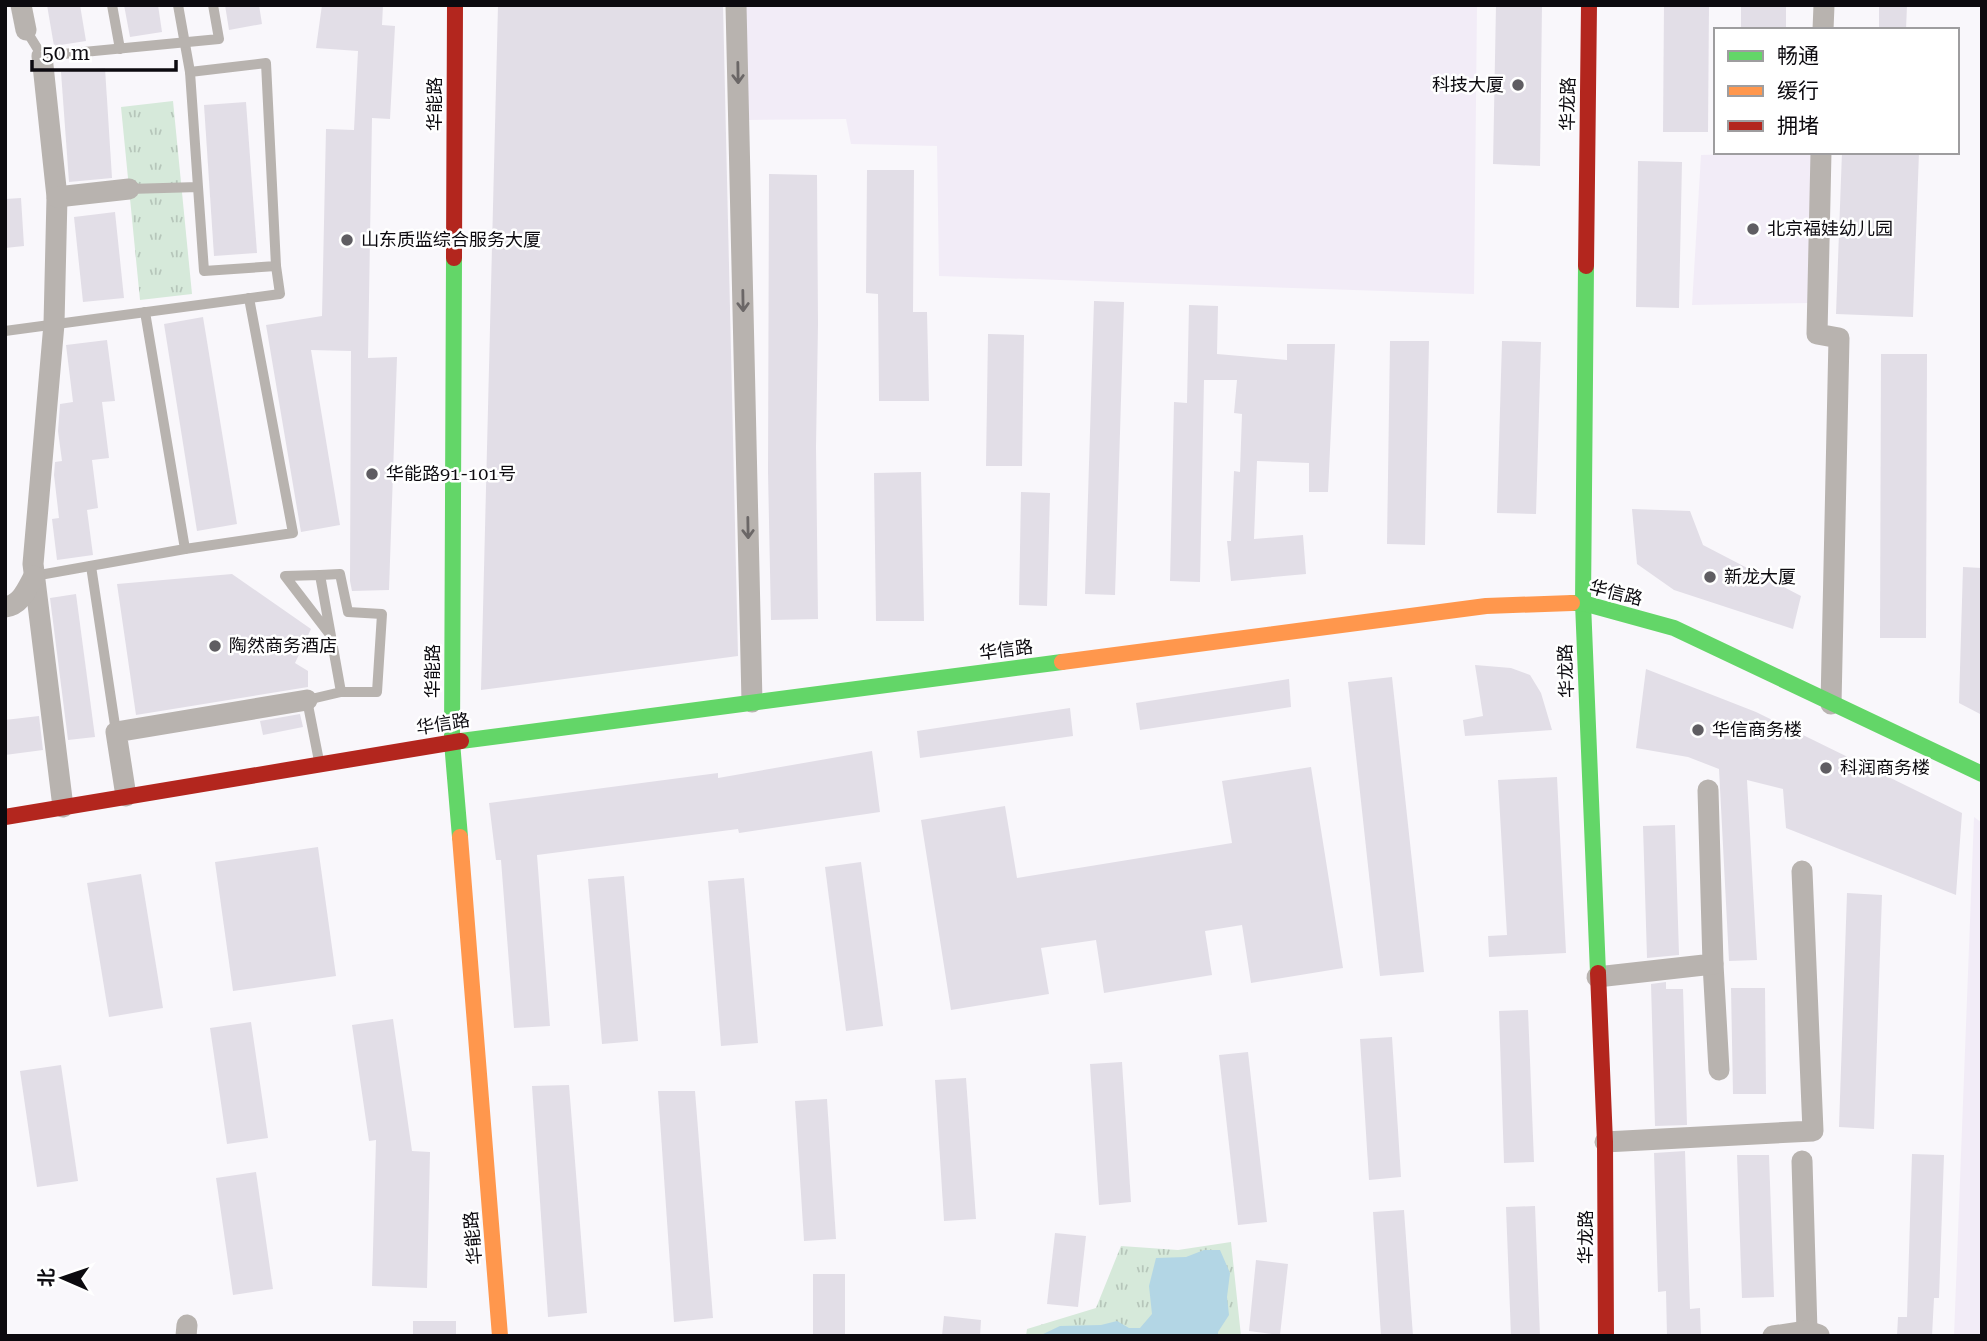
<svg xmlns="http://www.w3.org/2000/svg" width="1987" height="1341" viewBox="0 0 1987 1341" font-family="'Roboto Serif','Noto Sans SC',serif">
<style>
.built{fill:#f2ecf7}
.park{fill:url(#park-tufts)}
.water{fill:#b3d6e5}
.building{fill:#e2dee7}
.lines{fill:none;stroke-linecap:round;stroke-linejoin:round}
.lane{stroke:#b8b3af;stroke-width:10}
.street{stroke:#b8b3af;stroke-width:21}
.fast{stroke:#63d668;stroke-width:16}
.slow{stroke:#ff974d;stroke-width:16}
.jam{stroke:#b3261e;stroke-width:16}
.oneway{stroke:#6b6767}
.poi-dot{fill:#5f5d62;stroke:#fff;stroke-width:2.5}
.labels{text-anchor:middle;stroke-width:5;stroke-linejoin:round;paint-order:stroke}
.poi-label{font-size:18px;fill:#0c0a0f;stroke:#fff;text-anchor:start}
.street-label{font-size:18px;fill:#0c0a0f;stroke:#fff}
</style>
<defs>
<pattern id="park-tufts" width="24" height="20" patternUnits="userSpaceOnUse" patternTransform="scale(1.75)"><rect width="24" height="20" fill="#d6e9da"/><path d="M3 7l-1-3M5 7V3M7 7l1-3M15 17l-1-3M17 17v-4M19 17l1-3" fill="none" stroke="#b6c6ba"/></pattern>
</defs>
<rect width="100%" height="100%" fill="#f9f7fb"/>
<g class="built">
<polygon points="745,5 1477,5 1474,294 939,276 937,146 851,144 846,119 747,120"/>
<polygon points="1811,152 1809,303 1692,305 1701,155"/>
<polygon points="1974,817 1982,823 1982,1336 1954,1336"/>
</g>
<g class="park">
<polygon points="173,101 192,294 140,300 121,107"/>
<polygon points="1231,1242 1241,1336 1026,1336 1027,1329 1096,1308 1121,1246 1178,1250"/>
</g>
<polygon class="water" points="1204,1250 1220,1250 1230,1273 1227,1297 1229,1315 1218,1332 1218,1336 1039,1336 1060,1326 1101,1325 1117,1321 1129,1328 1140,1328 1152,1314 1149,1286 1156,1258 1186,1257"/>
<g class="building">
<polygon points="47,5 80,5 86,41 54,46"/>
<polygon points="124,5 158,5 162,32 130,37"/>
<polygon points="225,5 259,5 262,24 229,30"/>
<polygon points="322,5 383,5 382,25 395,26 390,119 372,118 368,358 397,357 389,590 352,591 350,581 351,351 311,350 340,525 301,532 266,325 322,316 326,129 354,130 358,51 316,48"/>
<polygon points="498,5 723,5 738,656 481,690"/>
<polygon points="1496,5 1542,5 1540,166 1493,164"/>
<polygon points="1664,5 1709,5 1708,132 1663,132"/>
<rect x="1741" y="5" width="45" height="25"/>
<polygon points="1879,5 1907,5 1906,30 1879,30"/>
<polygon points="105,68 112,178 69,182 61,72"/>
<polygon points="246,102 257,253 214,256 204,105"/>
<polygon points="1842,152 1919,152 1913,317 1836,314"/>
<polygon points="1638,161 1682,162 1679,308 1636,307"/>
<polygon points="867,170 914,170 913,312 927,312 929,401 879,401 878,294 866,293"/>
<polygon points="769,174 817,175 818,324 816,447 818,619 771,620 768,472"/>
<polygon points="21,198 24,246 5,248 5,199"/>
<polygon points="115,212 124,298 83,302 74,217"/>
<polygon points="1094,301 1124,302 1115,595 1085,594"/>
<polygon points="1189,305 1218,306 1217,354 1287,360 1287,344 1335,344 1328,492 1309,492 1309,463 1257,461 1254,539 1303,535 1306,574 1231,581 1227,541 1231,541 1234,471 1240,472 1242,414 1234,413 1237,380 1204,380 1200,582 1170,581 1174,402 1187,403"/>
<polygon points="203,317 237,524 197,531 164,324"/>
<polygon points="988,334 1024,335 1022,466 986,466"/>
<polygon points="107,340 115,401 102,402 109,458 92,460 98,508 87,510 93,555 57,560 52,519 59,518 54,475 55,462 62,461 58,431 60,404 73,402 66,345"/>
<polygon points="1390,341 1429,341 1425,545 1387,544"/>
<polygon points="1502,341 1541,342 1536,514 1497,513"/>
<polygon points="1881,354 1927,354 1926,638 1880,638"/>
<polygon points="921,472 924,621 876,621 874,473"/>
<polygon points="1021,492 1050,493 1047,606 1019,605"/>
<polygon points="1632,509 1690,511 1703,545 1801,596 1793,629 1674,590 1637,564"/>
<polygon points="1963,567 1982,568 1982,715 1959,703"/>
<polygon points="232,574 311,629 295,663 308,671 308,687 136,715 117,584"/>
<polygon points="76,594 95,737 68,740 50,598"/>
<polygon points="1475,665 1511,668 1530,675 1541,693 1552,730 1465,736 1463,720 1483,716"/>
<polygon points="1646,669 1756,712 1962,813 1956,895 1786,828 1783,789 1747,780 1757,960 1729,961 1719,769 1688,757 1636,748"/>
<polygon points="1392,677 1424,972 1380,976 1348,682"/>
<polygon points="1289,679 1291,707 1140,730 1136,703"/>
<polygon points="1070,708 1073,736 920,758 917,731"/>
<polygon points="300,714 303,727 263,735 260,721"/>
<polygon points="39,716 43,750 5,755 5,720"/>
<polygon points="872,751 880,812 739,833 738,829 537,855 550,1026 514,1028 501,860 496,860 489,803 718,773 718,778"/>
<polygon points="1311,767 1343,968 1251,983 1242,925 1205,931 1212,975 1104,993 1096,940 1041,948 1049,994 951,1010 921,820 1005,806 1017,878 1232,843 1222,781"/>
<polygon points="1557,777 1566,953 1489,957 1488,936 1507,935 1498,780"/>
<polygon points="1675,825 1679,955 1647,958 1643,826"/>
<polygon points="318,847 336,976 233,991 215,862"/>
<polygon points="861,862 883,1026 846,1031 825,867"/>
<polygon points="141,874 163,1008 109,1017 87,883"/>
<polygon points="624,876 638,1041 602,1044 588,879"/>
<polygon points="744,878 758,1043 721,1046 708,881"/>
<polygon points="1847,893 1882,895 1874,1129 1839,1127"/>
<polygon points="1666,982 1666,989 1683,989 1687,1125 1655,1126 1651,984"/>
<polygon points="1731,988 1765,988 1766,1094 1733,1094"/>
<polygon points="1528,1010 1534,1162 1504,1163 1499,1011"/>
<polygon points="393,1019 412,1151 430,1152 427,1288 372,1286 376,1140 369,1141 352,1025"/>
<polygon points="251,1022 268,1138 227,1144 210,1028"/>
<polygon points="1392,1037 1401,1177 1369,1180 1360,1039"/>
<polygon points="1248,1052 1267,1222 1238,1225 1219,1055"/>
<polygon points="1122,1062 1131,1202 1099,1205 1090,1064"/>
<polygon points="61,1065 78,1181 37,1187 20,1071"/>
<polygon points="966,1078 976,1219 944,1221 935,1080"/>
<polygon points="569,1085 587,1313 548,1317 532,1086"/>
<polygon points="658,1091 695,1091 713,1318 674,1322"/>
<polygon points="827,1099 836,1239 804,1241 795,1101"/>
<polygon points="1685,1151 1690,1309 1700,1308 1701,1336 1667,1336 1666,1291 1658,1292 1654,1153"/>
<polygon points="1912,1154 1944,1155 1939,1298 1934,1298 1932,1336 1897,1336 1898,1317 1907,1317"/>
<polygon points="1737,1155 1769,1155 1774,1297 1742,1298"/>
<polygon points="256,1172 273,1289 233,1295 216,1178"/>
<polygon points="1535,1206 1540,1336 1511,1336 1506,1207"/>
<polygon points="1404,1210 1413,1336 1381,1336 1373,1212"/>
<polygon points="1055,1233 1086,1236 1078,1307 1047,1304"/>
<polygon points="1256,1260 1288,1264 1280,1335 1249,1331"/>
<rect x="813" y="1274" width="32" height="62"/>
<polygon points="944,1316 981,1320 980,1336 942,1336"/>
<rect x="413" y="1321" width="43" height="15"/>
</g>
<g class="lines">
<g class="lane">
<polyline points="112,5 120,49"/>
<polyline points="178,5 190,72"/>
<polyline points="26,30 42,56 219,39 213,5"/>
<polyline points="129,189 198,187 190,72 266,63 276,266 204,271 198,187"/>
<polyline points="5,331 280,294 276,266"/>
<polyline points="185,549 293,533 249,298"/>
<polyline points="91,566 116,732"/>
<polyline points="320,575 340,574 348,612 382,614 377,692 341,692"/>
<polyline points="34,576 185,549 145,312"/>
<polyline points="319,761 307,700 341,692 320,575 285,576 331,636"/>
</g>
<g class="street">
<polyline points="21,5 26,30"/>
<polyline points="736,5 752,702"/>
<polyline points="1823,30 1824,5"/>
<polyline points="42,56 57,197 54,324 33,564 63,807"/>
<polyline points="1821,152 1817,334 1839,338 1831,704"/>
<polyline points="57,197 129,189"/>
<path d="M5,607c16,-2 22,-18 29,-31"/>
<polyline points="126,796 116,732 307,700"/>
<polyline points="1713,964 1719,1070"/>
<polyline points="1597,977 1713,964 1708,790"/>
<polyline points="1605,1142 1813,1131 1802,871"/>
<polyline points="1802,1161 1807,1331"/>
<polyline points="186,1336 187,1325"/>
<polyline points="1773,1336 1807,1331 1819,1335"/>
</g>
<g class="fast">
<polyline points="454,258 452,742 460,837"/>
<polyline points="1586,266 1583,603 1598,973"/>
<polyline points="1572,603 1583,603 1674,628 1982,774"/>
<polyline points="461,741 1062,662"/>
</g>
<g class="slow">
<polyline points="1062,662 1486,606 1572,603"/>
<polyline points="460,837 500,1336"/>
</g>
<g class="jam">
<polyline points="454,258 455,5"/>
<polyline points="1586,266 1589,5"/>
<polyline points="5,817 461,741"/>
<polyline points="1598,973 1605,1142 1606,1336"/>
</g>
</g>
<defs><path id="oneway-shaft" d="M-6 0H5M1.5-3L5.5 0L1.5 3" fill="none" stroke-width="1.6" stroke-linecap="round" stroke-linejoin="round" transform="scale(1.75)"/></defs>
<g class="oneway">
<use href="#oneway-shaft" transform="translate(738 73) rotate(89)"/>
<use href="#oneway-shaft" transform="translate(743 301) rotate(89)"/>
<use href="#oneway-shaft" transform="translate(748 528) rotate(89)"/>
</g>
<g class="poi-dot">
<circle cx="1518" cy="85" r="7"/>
<circle cx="1753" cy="229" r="7"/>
<circle cx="347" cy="240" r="7"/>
<circle cx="372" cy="474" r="7"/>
<circle cx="1710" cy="577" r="7"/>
<circle cx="215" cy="646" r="7"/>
<circle cx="1698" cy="730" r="7"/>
<circle cx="1826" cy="768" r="7"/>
</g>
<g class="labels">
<g class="poi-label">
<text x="1504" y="91" text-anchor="end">科技大厦</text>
<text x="1767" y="235">北京福娃幼儿园</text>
<text x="361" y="246">山东质监综合服务大厦</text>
<text x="386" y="480">华能路91-101号</text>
<text x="1724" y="583">新龙大厦</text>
<text x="229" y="652">陶然商务酒店</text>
<text x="1712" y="736">华信商务楼</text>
<text x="1840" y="774">科润商务楼</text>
</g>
<g class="street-label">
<text transform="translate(435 104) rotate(-90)" y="6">华能路</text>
<text transform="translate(1568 104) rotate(-89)" y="6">华龙路</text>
<text transform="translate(1616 593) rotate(14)" y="6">华信路</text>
<text transform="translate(1006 650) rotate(-7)" y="6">华信路</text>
<text transform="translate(433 671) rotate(-90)" y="6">华能路</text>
<text transform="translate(1566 671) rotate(-92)" y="6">华龙路</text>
<text transform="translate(443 724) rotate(-9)" y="6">华信路</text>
<text transform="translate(1586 1237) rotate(-90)" y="6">华龙路</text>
<text transform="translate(473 1238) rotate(-95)" y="6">华能路</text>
</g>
</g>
<rect width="1987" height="1341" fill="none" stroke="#0c0a0f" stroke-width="14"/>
<rect x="1714" y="28" width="245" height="126" fill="#ffffff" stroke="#9e9d9f" stroke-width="2"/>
<rect x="1728" y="51" width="35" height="10" fill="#63d668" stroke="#9e9d9f" stroke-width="2"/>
<text x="1777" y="63" font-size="21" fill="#0c0a0f">畅通</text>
<rect x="1728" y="86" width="35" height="10" fill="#ff974d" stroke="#9e9d9f" stroke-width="2"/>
<text x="1777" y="98" font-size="21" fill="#0c0a0f">缓行</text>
<rect x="1728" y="121" width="35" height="10" fill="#b3261e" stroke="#9e9d9f" stroke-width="2"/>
<text x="1777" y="133" font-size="21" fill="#0c0a0f">拥堵</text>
<g transform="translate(63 1278) rotate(272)" stroke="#ffffff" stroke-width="5" paint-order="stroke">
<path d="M0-5L12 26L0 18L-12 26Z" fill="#0c0a0f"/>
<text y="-10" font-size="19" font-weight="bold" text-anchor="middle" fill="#0c0a0f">北</text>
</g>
<path d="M32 60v10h144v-10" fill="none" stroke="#0c0a0f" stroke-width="3.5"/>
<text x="42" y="60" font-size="21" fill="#0c0a0f" stroke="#ffffff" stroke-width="5" paint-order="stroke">50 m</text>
</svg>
